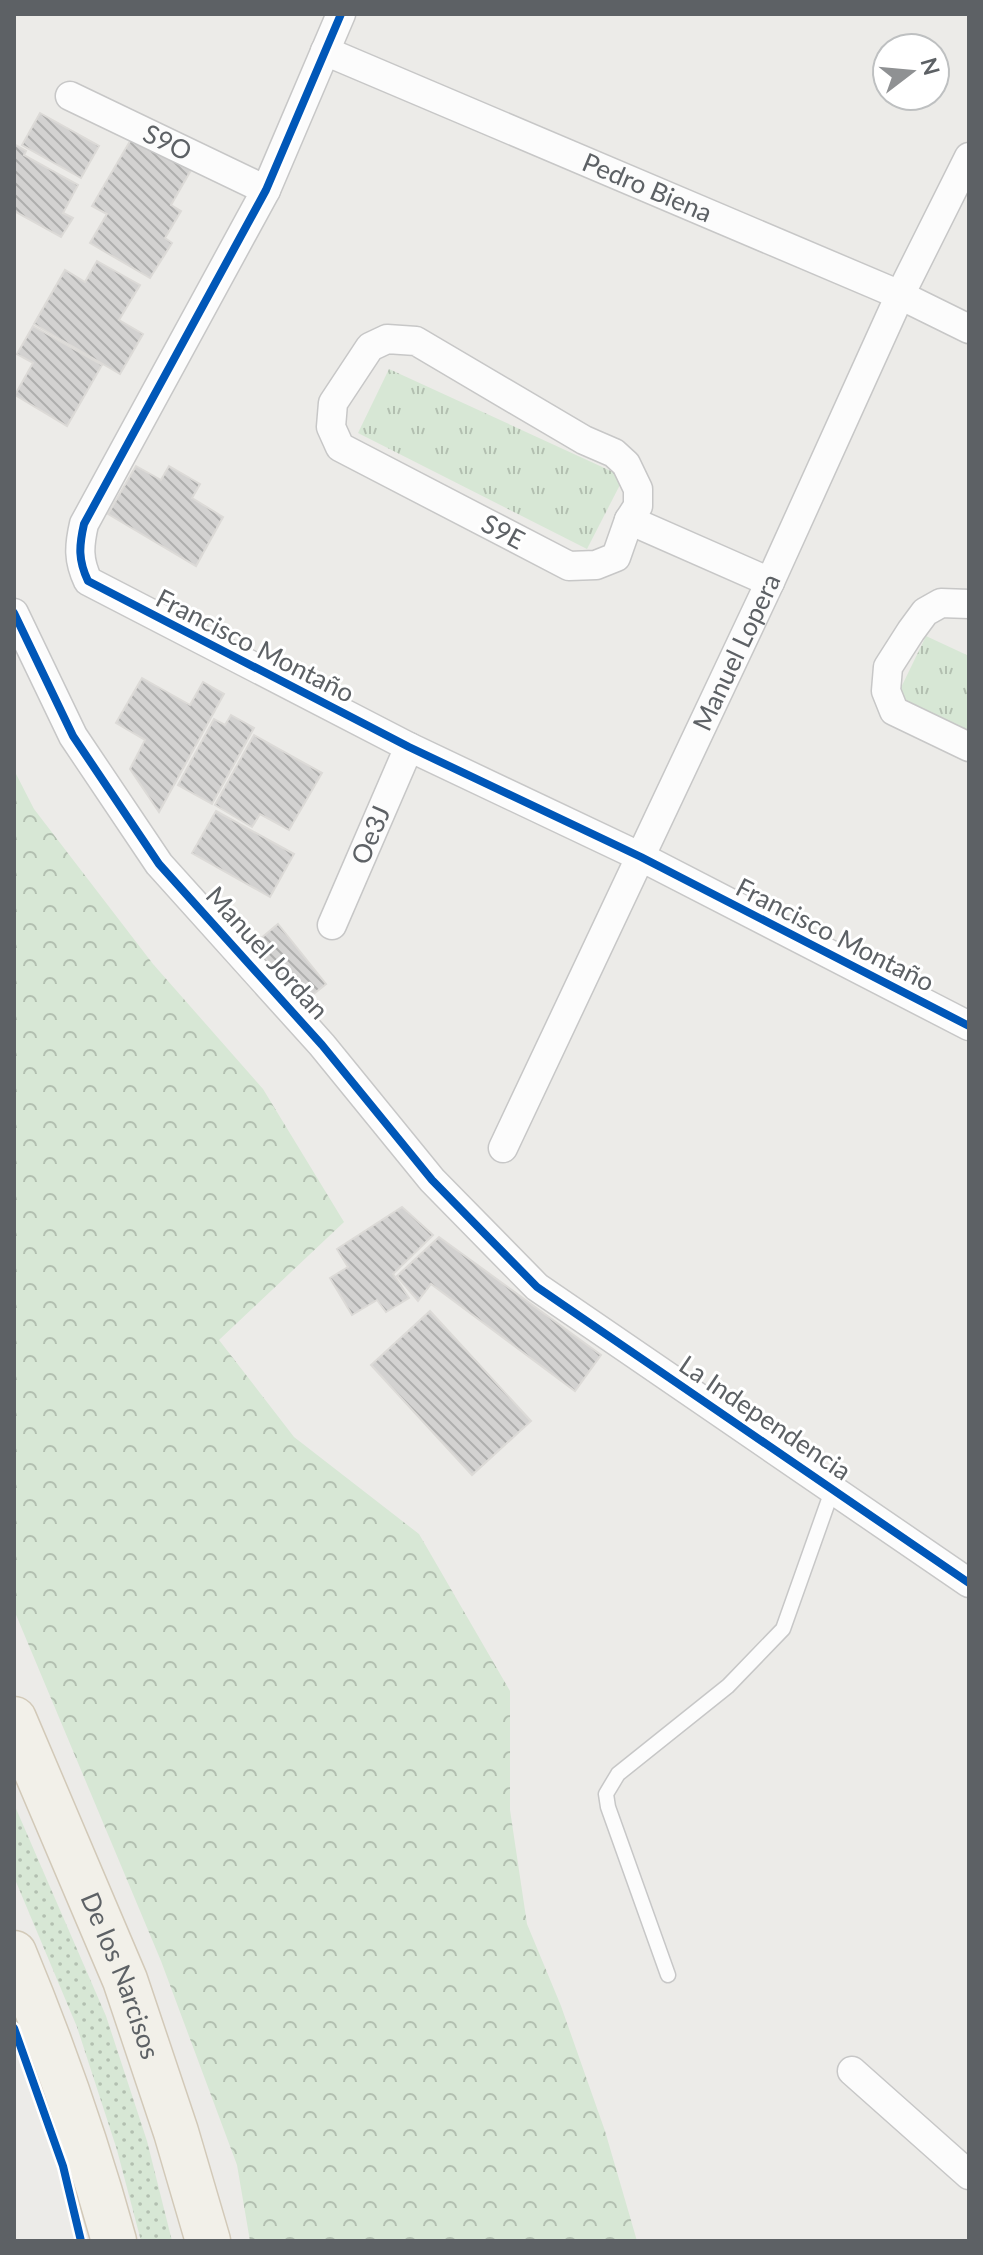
<svg xmlns="http://www.w3.org/2000/svg" width="983" height="2255" viewBox="0 0 983 2255" font-family="Lato,sans-serif">
<style>
.grass{fill:url(#grass-dots)}
.forest{fill:url(#forest-crowns)}
.park{fill:url(#park-tufts)}
.building{fill:url(#building-back-hatch);stroke:#dcdad7;stroke-width:2}
.lines{fill:none;stroke-linecap:round;stroke-linejoin:round}
.lane-casing{stroke:#c7c7c7;stroke-width:17}
.street-casing{stroke:#c7c7c7;stroke-width:31}
.primary-casing{stroke:#d2c9b8;stroke-width:47}
.lane{stroke:#fcfcfc;stroke-width:14}
.street{stroke:#fcfcfc;stroke-width:28}
.primary{stroke:#f2f0e9;stroke-width:44}
.cycleway-casing{stroke:#fff;stroke-width:13}
.cycleway{stroke:#0057b8;stroke-width:8}
.labels{text-anchor:middle;stroke-width:6;stroke-linejoin:round;paint-order:stroke}
.street-label{font-size:26px;fill:#5d6165;stroke:#fff}
</style>
<defs>
<pattern id="grass-dots" width="8" height="8" patternUnits="userSpaceOnUse" patternTransform="scale(2)"><rect width="8" height="8" fill="#d7e7d5"/><path d="M2 2h.1M6 6h.1" fill="none" stroke="#b2bfb0" stroke-width="1.8" stroke-linecap="round"/></pattern>
<pattern id="forest-crowns" width="20" height="18" patternUnits="userSpaceOnUse" patternTransform="scale(2)"><rect width="20" height="18" fill="#d7e7d5"/><path d="M2 6a3 3 0 1 1 6 0M12 15a3 3 0 1 1 6 0" fill="none" stroke="#b2bfb0"/></pattern>
<pattern id="park-tufts" width="24" height="20" patternUnits="userSpaceOnUse" patternTransform="scale(2)"><rect width="24" height="20" fill="#d7e7d5"/><path d="M3 7l-1-3M5 7V3M7 7l1-3M15 17l-1-3M17 17v-4M19 17l1-3" fill="none" stroke="#b2bfb0"/></pattern>
<pattern id="building-back-hatch" width="6" height="6" patternUnits="userSpaceOnUse" patternTransform="scale(2)"><rect width="6" height="6" fill="#d3d2d1"/><path d="M-1 5l2 2M0 0l6 6M5-1l2 2" fill="none" stroke="#aeaead"/></pattern>
</defs>
<rect width="100%" height="100%" fill="#ecebe8"/>
<polygon class="grass" points="14,1804 106,2016 147,2141 172,2241 141,2241 117,2150 77,2027 14,1877"/>
<polygon class="forest" points="14,770 34,809 153,964 263,1089 344,1222 219,1340 294,1437 419,1534 510,1691 510,1810 527,1924 561,2006 605,2131 637,2241 250,2241 237,2165 161,1961 14,1610"/>
<g class="park">
<polygon points="389,369 624,477 587,549 358,433"/>
<polygon points="926,636 969,656 969,738 895,700"/>
</g>
<g class="building">
<polygon points="40,113 99,146 81,178 22,145"/>
<polygon points="133,136 191,170 171,205 181,211 165,238 172,243 150,278 90,243 107,214 92,206"/>
<polygon points="14,144 26,151 24,155 78,185 63,213 73,218 61,237 14,211"/>
<polygon points="97,261 140,285 119,320 143,334 120,374 34,324 65,270 85,282"/>
<polygon points="33,326 102,365 67,426 15,395 33,363 17,354"/>
<polygon points="136,466 161,480 169,466 200,484 192,498 223,517 196,566 108,514"/>
<polygon points="142,678 190,705 203,682 224,694 159,812 130,769 145,740 116,723"/>
<polygon points="231,715 254,728 212,804 178,785 214,719 225,725"/>
<polygon points="254,735 322,773 289,830 260,814 252,827 215,805"/>
<polygon points="216,811 294,854 270,897 192,853"/>
<polygon points="278,924 326,984 301,1004 254,944"/>
<polygon points="402,1207 433,1235 393,1274 409,1298 386,1312 377,1300 352,1315 330,1278 348,1267 337,1249"/>
<polygon points="439,1237 601,1355 575,1391 431,1284 418,1301 397,1276"/>
<polygon points="430,1311 531,1421 472,1475 371,1365"/>
</g>
<g class="lines">
<g class="lane-casing">
<polyline id="lane" points="668,1975 608,1807 606,1794 618,1774 728,1686 783,1629 833,1488"/>
</g>
<g class="street-casing">
<g id="street">
<path d="M341,14l-75,176 -182,334c-5,22 -6,36 4,57l321,166 232,110 328,169"/>
<path id="s1" d="M325,51l575,244 69,34"/>
<path id="s2" d="M70,96l196,94"/>
<polygon points="387,339 416,341 584,440 614,453 626,464 638,489 638,506 629,520 616,557 596,565 569,566 340,447 331,427 333,403 370,347"/>
<polyline points="629,520 770,582"/>
<polyline points="969,604 941,603 925,612 911,631 888,667 886,691 894,711 969,747"/>
<polyline points="14,613 73,736 159,864 322,1045 432,1180 537,1287 969,1583"/>
<path id="s3" d="M332,925l77,-178"/>
<path id="s4" d="M503,1148l267,-566 130,-287 69,-138"/>
<polyline points="852,2071 969,2175"/>
</g>
</g>
<g class="primary-casing">
<g id="primary">
<path id="s5" d="M14,1719l111,261 51,152 32,109"/>
<path d="M14,1953c39,94 73,190 100,288"/>
</g>
</g>
<use href="#lane" class="lane"/>
<use href="#street" class="street"/>
<use href="#primary" class="primary"/>
<g class="cycleway-casing">
<g id="cycleway">
<path d="M341,14l-75,176 -182,334c-5,22 -6,36 4,57l321,166 232,110 328,169"/>
<polyline points="14,613 73,736 159,864 322,1045 432,1180 537,1287 969,1583"/>
<polyline points="14,2028 63,2166 81,2241"/>
</g>
</g>
<use href="#cycleway" class="cycleway"/>
</g>
<g class="labels">
<g class="street-label">
<text dy="9" stroke="none"><textPath href="#s2" startOffset="108">S9O</textPath></text>
<text dy="9" stroke="none"><textPath href="#s1" startOffset="350">Pedro Biena</textPath></text>
<text transform="translate(503 532) rotate(28)" y="9">S9E</text>
<text transform="translate(255 646) rotate(27)" y="9">Francisco Montaño</text>
<text dy="9" stroke="none"><textPath href="#s4" startOffset="548">Manuel Lopera</textPath></text>
<text dy="9" stroke="none"><textPath href="#s3" startOffset="98">Oe3J</textPath></text>
<text transform="translate(835 935) rotate(27)" y="9">Francisco Montaño</text>
<text transform="translate(267 953) rotate(48)" y="9">Manuel Jordan</text>
<text transform="translate(765 1418) rotate(34)" y="9">La Independencia</text>
<text dy="9" stroke="none"><textPath href="#s5" startOffset="278">De los Narcisos</textPath></text>
</g>
</g>
<rect width="983" height="2255" fill="none" stroke="#5d6165" stroke-width="32"/>
<g transform="translate(911 72) rotate(74)"><circle r="38" fill="#ffffff" stroke="#bec0c1" stroke-width="2"/>
<path d="M0-6L14 30L0 20L-14 30Z" fill="#8f9193"/>
<text y="-12" font-size="22" font-weight="bold" text-anchor="middle" fill="#5d6165">N</text>
</g>
</svg>
